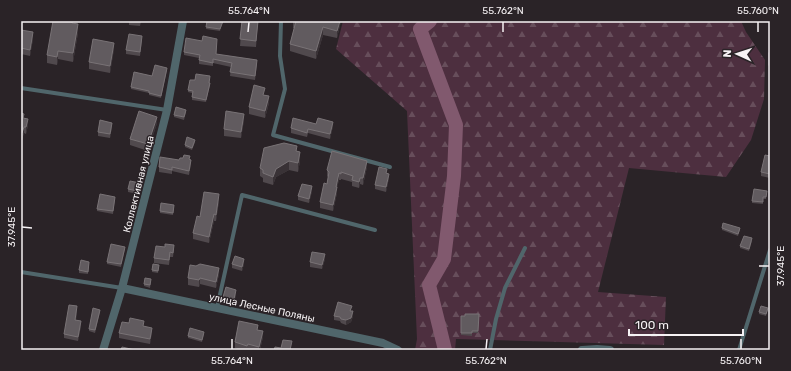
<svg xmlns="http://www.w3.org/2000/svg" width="791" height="371" viewBox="0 0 791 371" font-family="Rubik,sans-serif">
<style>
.forest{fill:url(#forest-firs)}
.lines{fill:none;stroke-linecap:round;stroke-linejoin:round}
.river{stroke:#81596e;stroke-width:14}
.service{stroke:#50666b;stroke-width:4}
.minor{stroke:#50666b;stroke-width:8}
.wall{fill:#50494d}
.shaded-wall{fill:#393236}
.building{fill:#615b5f;stroke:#797376}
.ticks{fill:none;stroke:#f6f2f4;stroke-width:1.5}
.labels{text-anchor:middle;stroke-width:3;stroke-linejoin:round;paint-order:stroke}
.street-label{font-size:10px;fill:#f6f2f4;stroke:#2a2327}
.neatline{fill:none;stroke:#f6f2f4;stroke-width:1.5}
.ticks-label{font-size:10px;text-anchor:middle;fill:#f6f2f4}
</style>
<defs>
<pattern id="forest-firs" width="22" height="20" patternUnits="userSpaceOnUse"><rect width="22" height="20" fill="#4d2f3f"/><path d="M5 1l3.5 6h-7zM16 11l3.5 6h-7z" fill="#674e5b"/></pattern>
</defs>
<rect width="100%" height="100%" fill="#2a2327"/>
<polygon class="forest" points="343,21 741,21 746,32 765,60 764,99 751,140 726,177 629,168 598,292 666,297 664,345 456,339 455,350 415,350 417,339 407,111 336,49"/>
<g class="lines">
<polyline class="river" points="430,21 420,29 456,125 454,176 444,259 429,285 445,350"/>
<g class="service">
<polyline points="281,21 280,56 285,89 273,135 390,167"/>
<polyline points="21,88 167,110"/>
<polyline points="21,272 122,288"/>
<polyline points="217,308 242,195 375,230"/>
<polyline points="490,350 496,319 505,288 525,248"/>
<polyline points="739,350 770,250"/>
</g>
<g class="minor">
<polyline points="122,288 383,343 398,350"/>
<polyline points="103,350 122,288 167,110 183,21"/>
<polyline points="582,350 597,349 610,350"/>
</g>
</g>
<g class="wall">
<polygon points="129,21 141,21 140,26 129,25"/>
<polygon points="203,21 223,21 220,31 206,29 207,22"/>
<polygon points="242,21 258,21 256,47 240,46"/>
<polygon points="293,21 341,21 337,38 323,35 316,59 290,51 290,44 294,28 293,28"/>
<polygon points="72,23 78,33 73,62 58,59 57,65 47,63 47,55"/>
<polygon points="21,30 33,39 30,56 21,54"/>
<polygon points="142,40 140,56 126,54 126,50"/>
<polygon points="202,41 217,43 216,54 257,64 255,80 230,76 231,67 213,63 213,66 199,64 199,58 184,55 184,52"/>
<polygon points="114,49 110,73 89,69 89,62"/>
<polygon points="167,70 161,98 149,95 149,93 131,89 131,87 152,76"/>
<polygon points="210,79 209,83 210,85 206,102 192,100 192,93 188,92 188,90 195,80"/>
<polygon points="265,95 269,103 265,118 249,114 249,107"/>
<polygon points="186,112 184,120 174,117 174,115"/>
<polygon points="21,113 28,125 26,134 24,133 22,139 21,140"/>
<polygon points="244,120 241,138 224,136 224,129"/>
<polygon points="157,123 148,151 130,145 130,139"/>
<polygon points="316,124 333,126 330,139 308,133 307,137 291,133 291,128"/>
<polygon points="112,127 110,138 98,136 98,132"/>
<polygon points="195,142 192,150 185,147 185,145"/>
<polygon points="297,152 300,161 298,172 289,170 276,177 273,185 263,182 263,178 260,176 260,168"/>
<polygon points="770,156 770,178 761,176 761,172"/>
<polygon points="179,160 190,160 191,164 189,175 172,171 172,174 159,172 159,167"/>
<polygon points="367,167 363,185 360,184 359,188 352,186 352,182 341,179 341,180 339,180 337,187 337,193 333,211 320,208 320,202 327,184 328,177 327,176 327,170"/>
<polygon points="387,173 389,178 386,192 375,189 375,185"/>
<polygon points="140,185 138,194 128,192 128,189"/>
<polygon points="312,191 309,203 298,200 298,196"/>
<polygon points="767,193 766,199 763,199 763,204 752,203 752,201"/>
<polygon points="115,199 113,214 97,211 97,209"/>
<polygon points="219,201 216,221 214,221 209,243 193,239 193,233 200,217"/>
<polygon points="174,207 173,215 160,213 160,211"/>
<polygon points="722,228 740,230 738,236 722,230"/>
<polygon points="752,241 749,251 740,248 740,246"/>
<polygon points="125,249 121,267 107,264 107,262"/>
<polygon points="174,249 173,257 170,257 169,265 154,263 154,258"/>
<polygon points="325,259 322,269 310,267 310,262"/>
<polygon points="89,264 88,274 79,273 79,270"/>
<polygon points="232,264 244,264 242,271 232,268"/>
<polygon points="159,267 158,273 152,272 152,270"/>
<polygon points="219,274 216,288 200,284 199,287 188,285 188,278"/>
<polygon points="151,281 150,288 144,286 144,284"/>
<polygon points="236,294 234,304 223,301 223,297"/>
<polygon points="768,310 766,316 759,314 759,312"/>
<polygon points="77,311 76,320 81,326 78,341 64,338 64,334"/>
<polygon points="351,311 353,316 351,322 346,325 341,323 340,321 334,320 334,316"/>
<polygon points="100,312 95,333 89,331 89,329"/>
<polygon points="479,314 478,333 472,333 472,336 461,335 461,316 465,316"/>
<polygon points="144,326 152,332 150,344 119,338 119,333"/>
<polygon points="258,330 263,337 260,350 240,350 235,348 235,342"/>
<polygon points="204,334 202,342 188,338 188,336"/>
</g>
<g class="shaded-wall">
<polygon points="340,21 341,21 337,38 337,31"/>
<polygon points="78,24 78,33 73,62 73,53"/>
<polygon points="323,27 323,35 316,59 316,51"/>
<polygon points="33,32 33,39 30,56 30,50"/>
<polygon points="142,36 142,40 140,56 140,52"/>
<polygon points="114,43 114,49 110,73 110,66"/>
<polygon points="58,51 58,59 57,65 57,57"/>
<polygon points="269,96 269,103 265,118 265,111"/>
<polygon points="244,114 244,120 241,138 241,132"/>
<polygon points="157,117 157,123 148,151 148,144"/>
<polygon points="28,119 28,125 26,134 26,127"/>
<polygon points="333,122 333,126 330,139 330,134"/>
<polygon points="112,123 112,127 110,138 110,134"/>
<polygon points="24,127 24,133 22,139 21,140 21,134"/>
<polygon points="300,152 300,161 298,172 298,163"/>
<polygon points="191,160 191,164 189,175 189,171"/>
<polygon points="289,161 289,170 276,177 273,185 273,177 276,169"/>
<polygon points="367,161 367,167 363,185 363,178"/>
<polygon points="339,173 339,180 336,193 336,187"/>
<polygon points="389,174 389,178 386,192 386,187"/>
<polygon points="360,178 360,184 359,188 359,182"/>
<polygon points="312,186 312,191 309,203 309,199"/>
<polygon points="337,187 337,193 333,211 333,205"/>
<polygon points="219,194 219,201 216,221 216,215"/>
<polygon points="214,214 214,221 209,243 209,237"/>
<polygon points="325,254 325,259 322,269 322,265"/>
<polygon points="244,259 244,264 242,271 242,267"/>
<polygon points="219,268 219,274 216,288 216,282"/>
<polygon points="200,278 200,284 199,287 199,280"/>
<polygon points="236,290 236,294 234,304 234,299"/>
<polygon points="77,306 77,311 75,325 75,320"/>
<polygon points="353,311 353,316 351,322 346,325 346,320"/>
<polygon points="81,321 81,326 78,341 78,337"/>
<polygon points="152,328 152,332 150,344 150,339"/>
<polygon points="263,331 263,337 260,350 259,350 259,347"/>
</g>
<g class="building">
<polygon points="53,21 72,21 72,23 78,24 73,53 58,51 57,57 47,55"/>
<polygon points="207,21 223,21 220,29 206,27"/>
<polygon points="242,21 258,21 256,41 240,39"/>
<polygon points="296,21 340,21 337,31 323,27 316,51 290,44"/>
<polygon points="21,30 33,32 30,50 21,48"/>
<polygon points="129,34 142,36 140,52 126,50"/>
<polygon points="203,36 217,39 216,54 257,60 255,76 230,72 232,63 213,59 213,63 199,60 200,55 184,52 186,38 202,41"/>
<polygon points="93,39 114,43 110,66 89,62"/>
<rect x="769" y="53" width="1" height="12"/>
<polygon points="155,65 167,68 161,96 149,93 149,91 131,87 134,72 152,76"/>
<polygon points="196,74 210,76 209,83 210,83 206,100 192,97 193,91 188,90 190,80 195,80"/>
<polygon points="254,85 265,88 263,95 269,96 265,111 249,107"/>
<polygon points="176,107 186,110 184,117 174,115"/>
<polygon points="139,111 157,117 148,144 130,139"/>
<polygon points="226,111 244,114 241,132 224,129"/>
<polygon points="21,113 24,114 23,118 28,119 26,127 24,127 22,133 21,134"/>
<polygon points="293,118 316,124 318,118 333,122 330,134 308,129 307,133 291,128"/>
<polygon points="100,120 112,123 110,134 98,132"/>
<polygon points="187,137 195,140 192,148 185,145"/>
<polygon points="284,143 297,146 296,151 300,152 298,163 289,161 276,169 273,177 263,173 263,170 260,168 264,148"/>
<polygon points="332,151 367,161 363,178 360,178 359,182 352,180 353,176 341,172 341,174 339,173 336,187 337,187 333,205 320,202 324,183 327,184 329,172 327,170"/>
<polygon points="184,155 190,156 189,159 191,160 189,171 172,167 172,170 159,167 160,157 179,160 180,158 183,158"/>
<polygon points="765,155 770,156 770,174 761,172"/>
<polygon points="379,167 387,169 386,173 389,174 386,187 375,185"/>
<polygon points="130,181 140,183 138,191 128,189"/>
<polygon points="302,184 312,186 309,199 298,196"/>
<polygon points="754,189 767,191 766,197 763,197 763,202 752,201"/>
<polygon points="204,192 219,194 216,215 214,214 209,237 193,233 197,216 200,217"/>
<polygon points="100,194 115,197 113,211 97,209"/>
<polygon points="161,203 174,205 173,213 160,211"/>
<polygon points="723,223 740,228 738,234 722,228"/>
<polygon points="744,236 752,238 749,249 740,246"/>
<polygon points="111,244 125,247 121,264 107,262"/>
<polygon points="165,244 174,245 173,253 170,252 169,260 154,258 156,246 165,247"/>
<polygon points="312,252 325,254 322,265 310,262"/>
<polygon points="235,256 244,259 242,267 232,264"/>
<polygon points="81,260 89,262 88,272 79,270"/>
<polygon points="153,264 159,265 158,271 152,270"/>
<polygon points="200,264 219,268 216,282 200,278 199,280 188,278 190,265 196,266"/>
<polygon points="145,278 151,279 150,285 144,284"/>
<polygon points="226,287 236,290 234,299 223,297"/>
<polygon points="338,302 352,306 350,311 353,311 351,318 346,320 341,319 340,317 334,316"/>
<polygon points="69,305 77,306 75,320 81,321 78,337 64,334"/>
<polygon points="761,306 768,308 766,314 759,312"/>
<polygon points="93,308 100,310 95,330 89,329"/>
<polygon points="465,314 479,314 478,331 472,331 472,333 461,333 461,316 465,316"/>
<polygon points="130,318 144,321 143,326 152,328 150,339 119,333 122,322 129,323"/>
<polygon points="239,321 258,325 257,330 263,331 259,347 248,344 247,346 235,342"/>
<polygon points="190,328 204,332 202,340 188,336"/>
<polygon points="283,340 292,341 290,350 274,350 275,347 281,348"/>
<polygon points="122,347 135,350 121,350"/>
</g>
<path class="ticks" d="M248,32l1,-10M503,32v-10M758,32v-10M22,227l10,1M759,266h10M232,349v-10M486,349l1,-10M741,349v-10"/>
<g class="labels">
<g class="street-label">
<text transform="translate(138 184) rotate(-76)" y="4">Коллективная улица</text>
<text transform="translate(262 307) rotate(12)" y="4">улица Лесные Поляны</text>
</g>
</g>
<rect width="791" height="371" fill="none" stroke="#2a2327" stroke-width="44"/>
<g transform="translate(737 54) rotate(273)" stroke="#2a2327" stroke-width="3" paint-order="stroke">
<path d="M0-3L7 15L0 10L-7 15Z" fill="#f6f2f4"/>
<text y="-6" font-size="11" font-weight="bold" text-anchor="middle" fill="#f6f2f4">N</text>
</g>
<path d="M629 329v6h114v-6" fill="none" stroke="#f6f2f4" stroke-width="2"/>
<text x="635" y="329" font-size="12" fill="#f6f2f4" stroke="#2a2327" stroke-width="3" paint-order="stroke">100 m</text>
<rect x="22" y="22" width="747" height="327" class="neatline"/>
<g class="ticks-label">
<text x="249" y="14">55.764°N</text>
<text x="503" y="14">55.762°N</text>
<text x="758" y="14">55.760°N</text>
<text transform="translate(11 227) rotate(-90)" y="4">37.945°E</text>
<text transform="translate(780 266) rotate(-90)" y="4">37.945°E</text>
<text x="232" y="364">55.764°N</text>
<text x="486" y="364">55.762°N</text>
<text x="741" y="364">55.760°N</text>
</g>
</svg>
